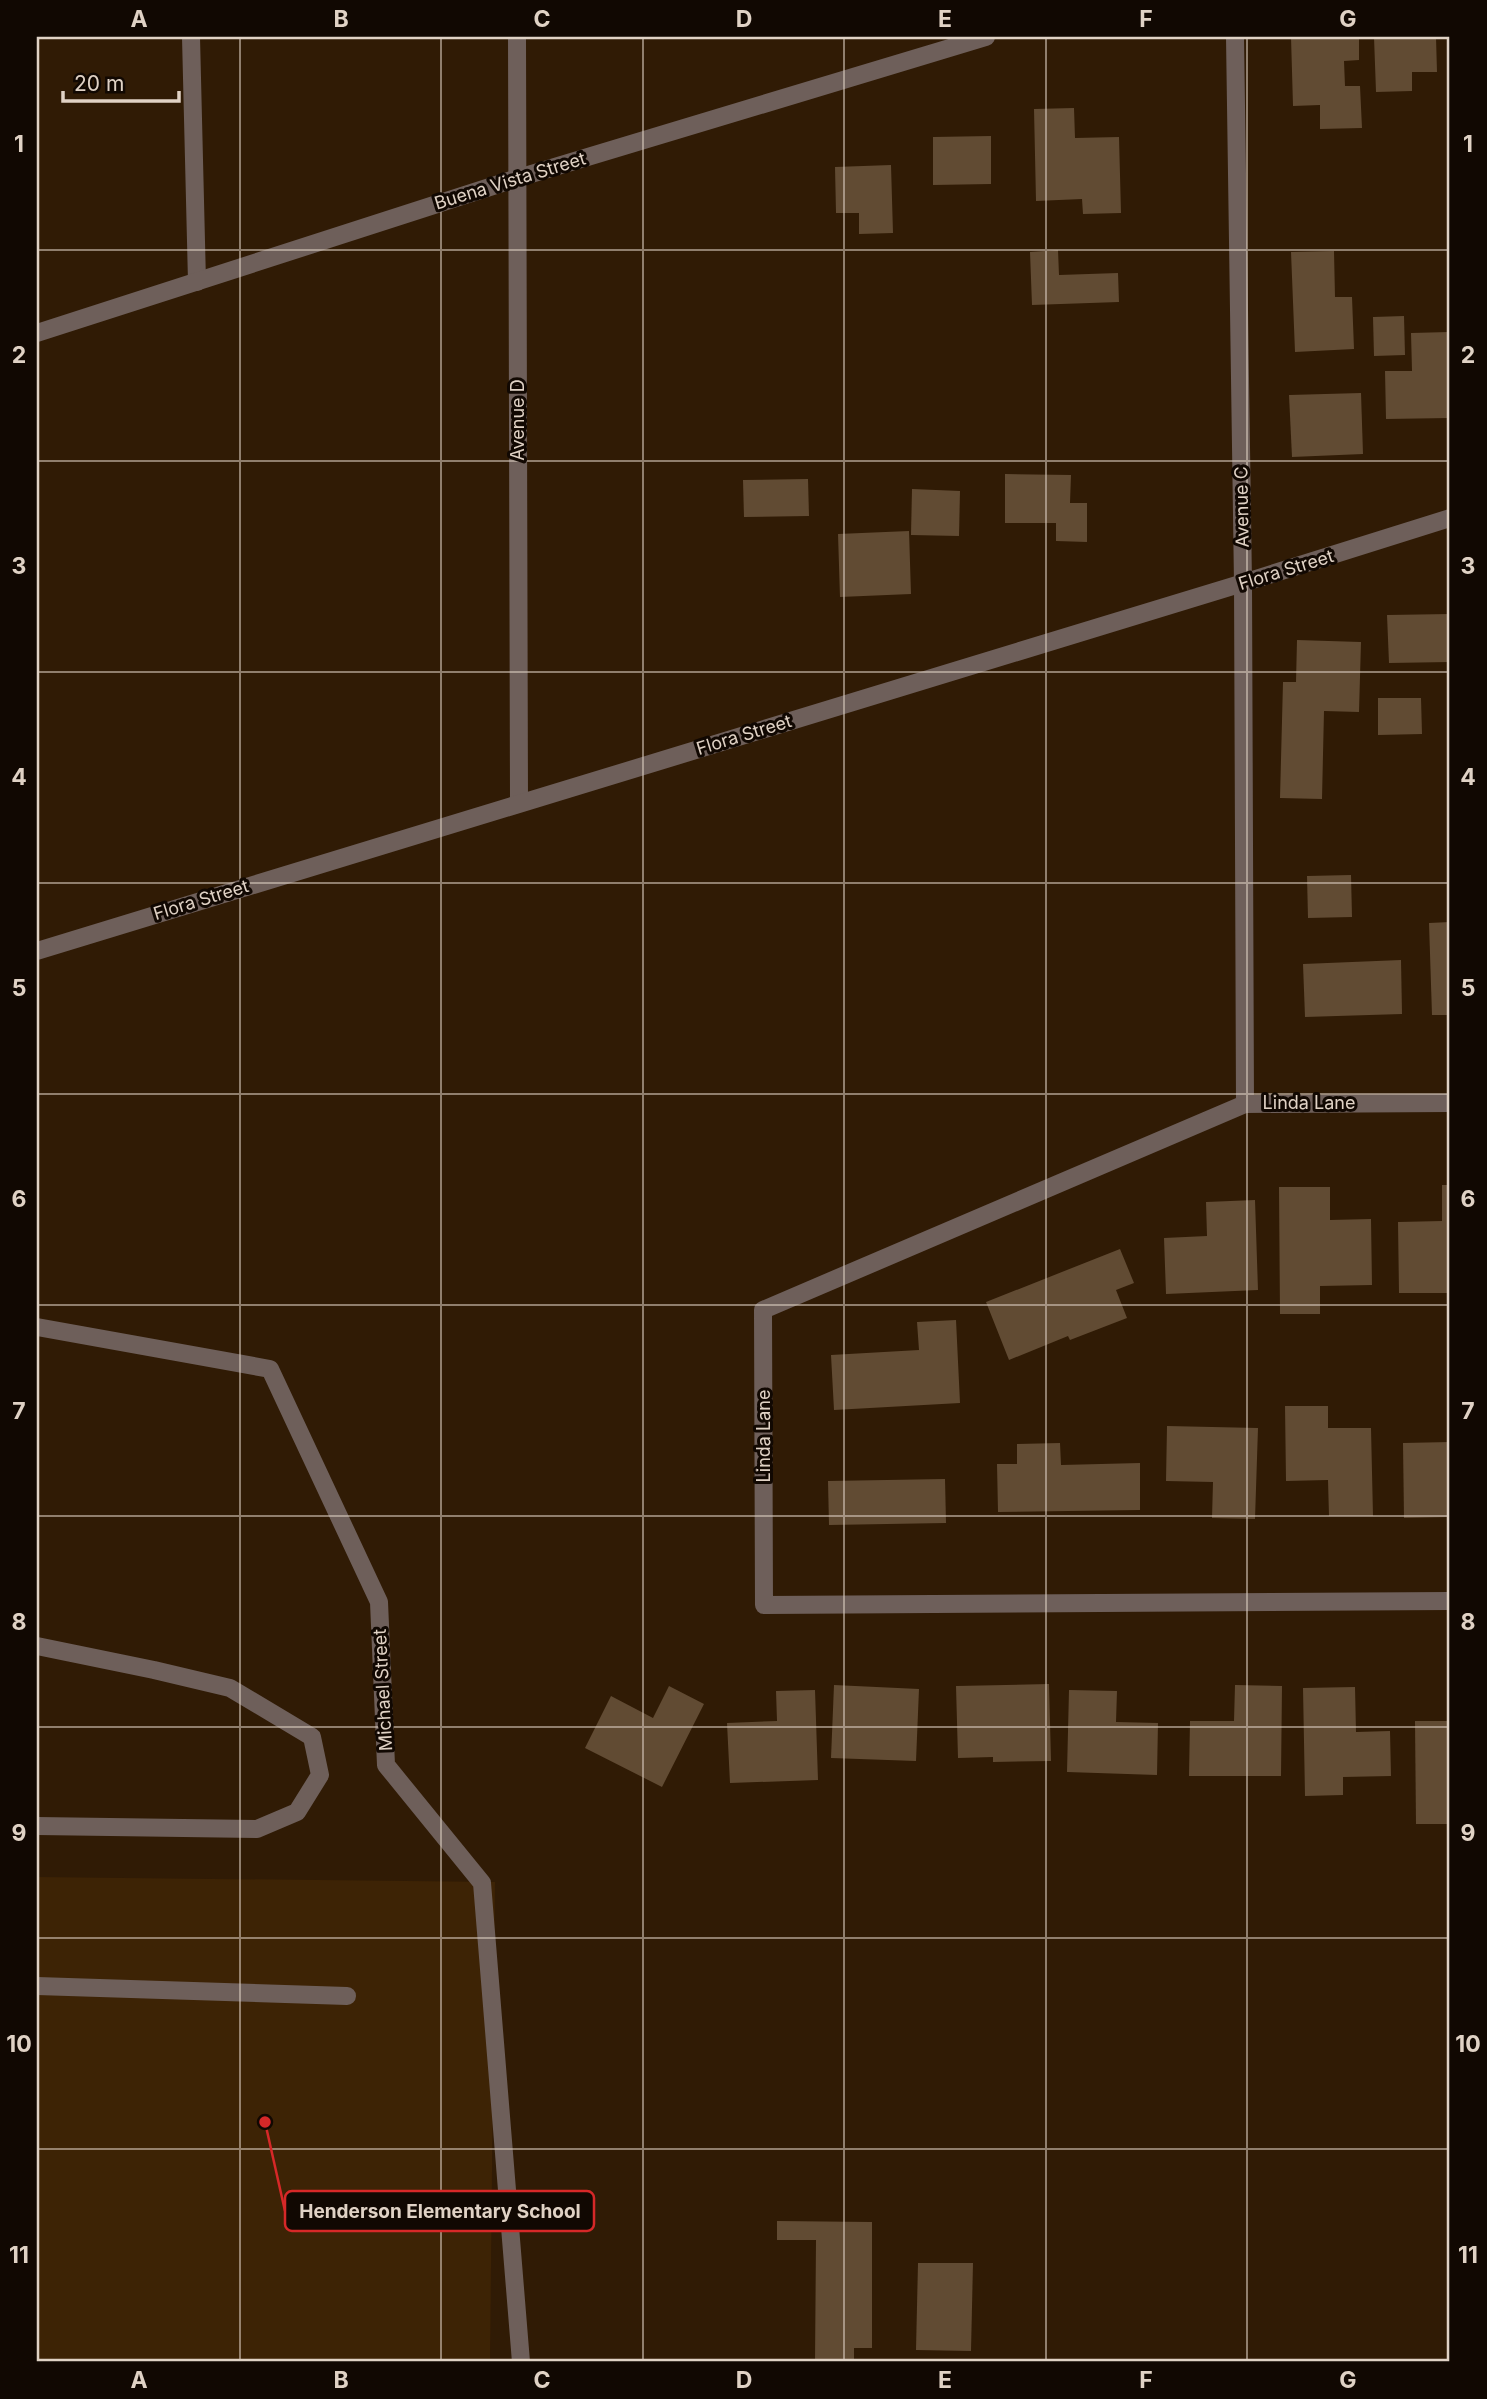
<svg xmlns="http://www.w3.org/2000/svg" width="1487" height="2399" viewBox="0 0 1487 2399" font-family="Inter,sans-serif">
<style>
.built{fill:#3d2305}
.building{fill:#614b33}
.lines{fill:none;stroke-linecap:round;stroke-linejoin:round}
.minor{stroke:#6e5f5a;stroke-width:18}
.grid{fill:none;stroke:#e0d2c5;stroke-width:2;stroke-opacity:0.55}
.labels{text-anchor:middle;stroke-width:6;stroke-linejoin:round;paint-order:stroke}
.street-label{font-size:18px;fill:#e0d2c5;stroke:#110802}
.leader{fill:none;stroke:#d62828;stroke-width:2.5}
.callout-dot{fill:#d62828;stroke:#110802;stroke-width:2.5}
.callout{fill:#110802;stroke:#d62828;stroke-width:2.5}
.callout-label{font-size:19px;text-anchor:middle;font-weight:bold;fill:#e0d2c5}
.neatline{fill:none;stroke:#e0d2c5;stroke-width:2.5}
.grid-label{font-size:23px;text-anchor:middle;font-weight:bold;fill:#e0d2c5}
</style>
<rect width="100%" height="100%" fill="#301b05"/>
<polygon class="built" points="37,1877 495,1882 490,2362 37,2362"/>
<g class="building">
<polygon points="1291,37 1359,37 1359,60 1344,61 1345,86 1360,86 1362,128 1320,129 1320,105 1293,106"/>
<polygon points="1374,37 1436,37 1437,72 1412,72 1412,91 1376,92"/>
<polygon points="1074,108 1075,138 1119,137 1121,213 1083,214 1082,199 1036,201 1034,109"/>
<polygon points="991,136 991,184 933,185 933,137"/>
<polygon points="891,165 893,233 859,234 859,213 836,213 835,167"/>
<polygon points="1058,250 1059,275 1118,273 1119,302 1032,305 1030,252"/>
<polygon points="1334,251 1335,297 1352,297 1354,349 1295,352 1291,252"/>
<polygon points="1404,316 1405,355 1374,356 1373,317"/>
<polygon points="1449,332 1450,418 1386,419 1385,371 1412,371 1411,333"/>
<polygon points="1361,393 1363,454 1292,457 1289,395"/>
<polygon points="1005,474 1071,475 1070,503 1087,503 1087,542 1056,541 1056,523 1005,523"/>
<polygon points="808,479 809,516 744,517 743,480"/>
<polygon points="912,489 960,491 959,536 911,535"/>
<polygon points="909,531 911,594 840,597 838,534"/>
<polygon points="1450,614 1450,662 1389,663 1387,615"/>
<polygon points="1297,640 1361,642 1359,712 1324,711 1322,799 1280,798 1283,682 1296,682"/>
<polygon points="1378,698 1421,698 1422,734 1378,735"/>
<polygon points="1351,875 1352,917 1308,918 1307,876"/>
<polygon points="1450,922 1450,1015 1432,1015 1429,923"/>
<polygon points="1401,960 1402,1014 1305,1017 1303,964"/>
<polygon points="1442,1185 1450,1185 1450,1275 1447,1275 1447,1293 1399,1293 1398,1222 1442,1221"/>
<polygon points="1279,1187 1330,1187 1330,1220 1371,1219 1372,1285 1320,1286 1320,1314 1280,1314"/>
<polygon points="1255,1200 1258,1290 1166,1294 1164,1238 1207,1236 1206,1202"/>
<polygon points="1120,1249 1134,1283 1116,1290 1127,1318 1070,1340 1068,1336 1009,1360 986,1302"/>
<polygon points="956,1320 960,1403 834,1410 831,1355 919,1350 917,1322"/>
<polygon points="1285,1406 1328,1406 1328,1428 1371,1428 1373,1516 1329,1516 1328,1480 1286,1481"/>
<polygon points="1167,1426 1258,1428 1255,1519 1212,1518 1213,1482 1166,1481"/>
<polygon points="1450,1442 1450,1517 1404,1518 1403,1443"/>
<polygon points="1060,1443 1061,1465 1140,1463 1140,1510 998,1512 997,1464 1017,1464 1017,1444"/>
<polygon points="945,1479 946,1523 829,1525 828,1481"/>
<polygon points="1049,1684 1051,1761 993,1762 993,1757 958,1758 956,1686"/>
<polygon points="834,1685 919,1689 916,1761 831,1758"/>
<polygon points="1235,1685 1282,1686 1281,1776 1189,1776 1190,1721 1234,1721"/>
<polygon points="669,1686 704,1704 662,1787 585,1748 611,1696 653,1718"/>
<polygon points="1355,1687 1356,1732 1390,1731 1391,1776 1343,1777 1343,1795 1305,1796 1303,1688"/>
<polygon points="815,1690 818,1780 730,1783 727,1723 777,1721 776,1691"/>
<polygon points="1069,1690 1117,1691 1116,1722 1158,1723 1157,1775 1067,1772"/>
<polygon points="1415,1721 1450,1721 1450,1824 1416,1824"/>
<polygon points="777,2221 872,2222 872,2348 854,2348 854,2362 815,2362 816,2240 777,2240"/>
<polygon points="918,2263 973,2263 971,2351 916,2350"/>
</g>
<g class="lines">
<g class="minor">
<polyline points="191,37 197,282"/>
<polyline points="517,37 519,803"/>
<polyline points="1235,37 1243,583 1245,1104"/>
<polyline points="37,333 518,178 986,37"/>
<polyline points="37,951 1243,583 1450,518"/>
<polyline points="1450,1103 1245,1104 763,1310 764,1605 1450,1601"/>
<polyline points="37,1327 270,1369 379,1602 386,1765 482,1883 521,2362"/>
<polyline points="37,1646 154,1670 230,1688 312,1737 320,1775 297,1812 257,1829 37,1826"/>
<polyline points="37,1986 347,1996"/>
</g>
</g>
<path class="grid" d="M240,37v2325M441,37v2325M643,37v2325M844,37v2325M1046,37v2325M1247,37v2325M37,250h1413M37,461h1413M37,672h1413M37,883h1413M37,1094h1413M37,1305h1413M37,1516h1413M37,1727h1413M37,1938h1413M37,2149h1413"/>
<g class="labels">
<g class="street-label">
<text transform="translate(510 181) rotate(-17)" y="6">Buena Vista Street</text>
<text transform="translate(518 420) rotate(-90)" y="6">Avenue D</text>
<text transform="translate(1242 507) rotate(-91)" y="6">Avenue C</text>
<text transform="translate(1286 570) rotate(-17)" y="6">Flora Street</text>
<text transform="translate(744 735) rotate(-17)" y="6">Flora Street</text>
<text transform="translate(201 900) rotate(-17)" y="6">Flora Street</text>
<text x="1309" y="1109">Linda Lane</text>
<text transform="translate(764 1436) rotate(-90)" y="6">Linda Lane</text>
<text transform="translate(383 1690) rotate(-93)" y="6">Michael Street</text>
</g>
</g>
<path class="leader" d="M265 2122L285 2211"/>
<circle class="callout-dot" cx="265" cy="2122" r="7"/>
<rect class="callout" x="285" y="2191" width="309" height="40" rx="7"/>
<g class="callout-label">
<text x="440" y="2218">Henderson Elementary School</text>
</g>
<rect width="1487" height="2399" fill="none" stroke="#110802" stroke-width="77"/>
<path d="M63 91v10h116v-10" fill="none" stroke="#e0d2c5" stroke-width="3.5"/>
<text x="74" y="91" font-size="21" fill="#e0d2c5" stroke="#110802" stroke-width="5" paint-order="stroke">20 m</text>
<rect x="38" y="38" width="1410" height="2322" class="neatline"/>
<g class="grid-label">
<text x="139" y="27">A</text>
<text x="341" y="27">B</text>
<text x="542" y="27">C</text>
<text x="744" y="27">D</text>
<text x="945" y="27">E</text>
<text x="1146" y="27">F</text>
<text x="1348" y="27">G</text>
<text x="19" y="152">1</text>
<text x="1468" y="152">1</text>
<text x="19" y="363">2</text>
<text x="1468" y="363">2</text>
<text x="19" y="574">3</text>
<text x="1468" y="574">3</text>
<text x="19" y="785">4</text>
<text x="1468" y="785">4</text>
<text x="19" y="996">5</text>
<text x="1468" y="996">5</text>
<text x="19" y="1207">6</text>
<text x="1468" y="1207">6</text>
<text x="19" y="1419">7</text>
<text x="1468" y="1419">7</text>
<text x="19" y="1630">8</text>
<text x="1468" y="1630">8</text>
<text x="19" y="1841">9</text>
<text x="1468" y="1841">9</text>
<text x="19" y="2052">10</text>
<text x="1468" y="2052">10</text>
<text x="19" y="2263">11</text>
<text x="1468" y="2263">11</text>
<text x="139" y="2388">A</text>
<text x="341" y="2388">B</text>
<text x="542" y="2388">C</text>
<text x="744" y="2388">D</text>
<text x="945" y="2388">E</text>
<text x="1146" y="2388">F</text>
<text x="1348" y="2388">G</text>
</g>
</svg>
